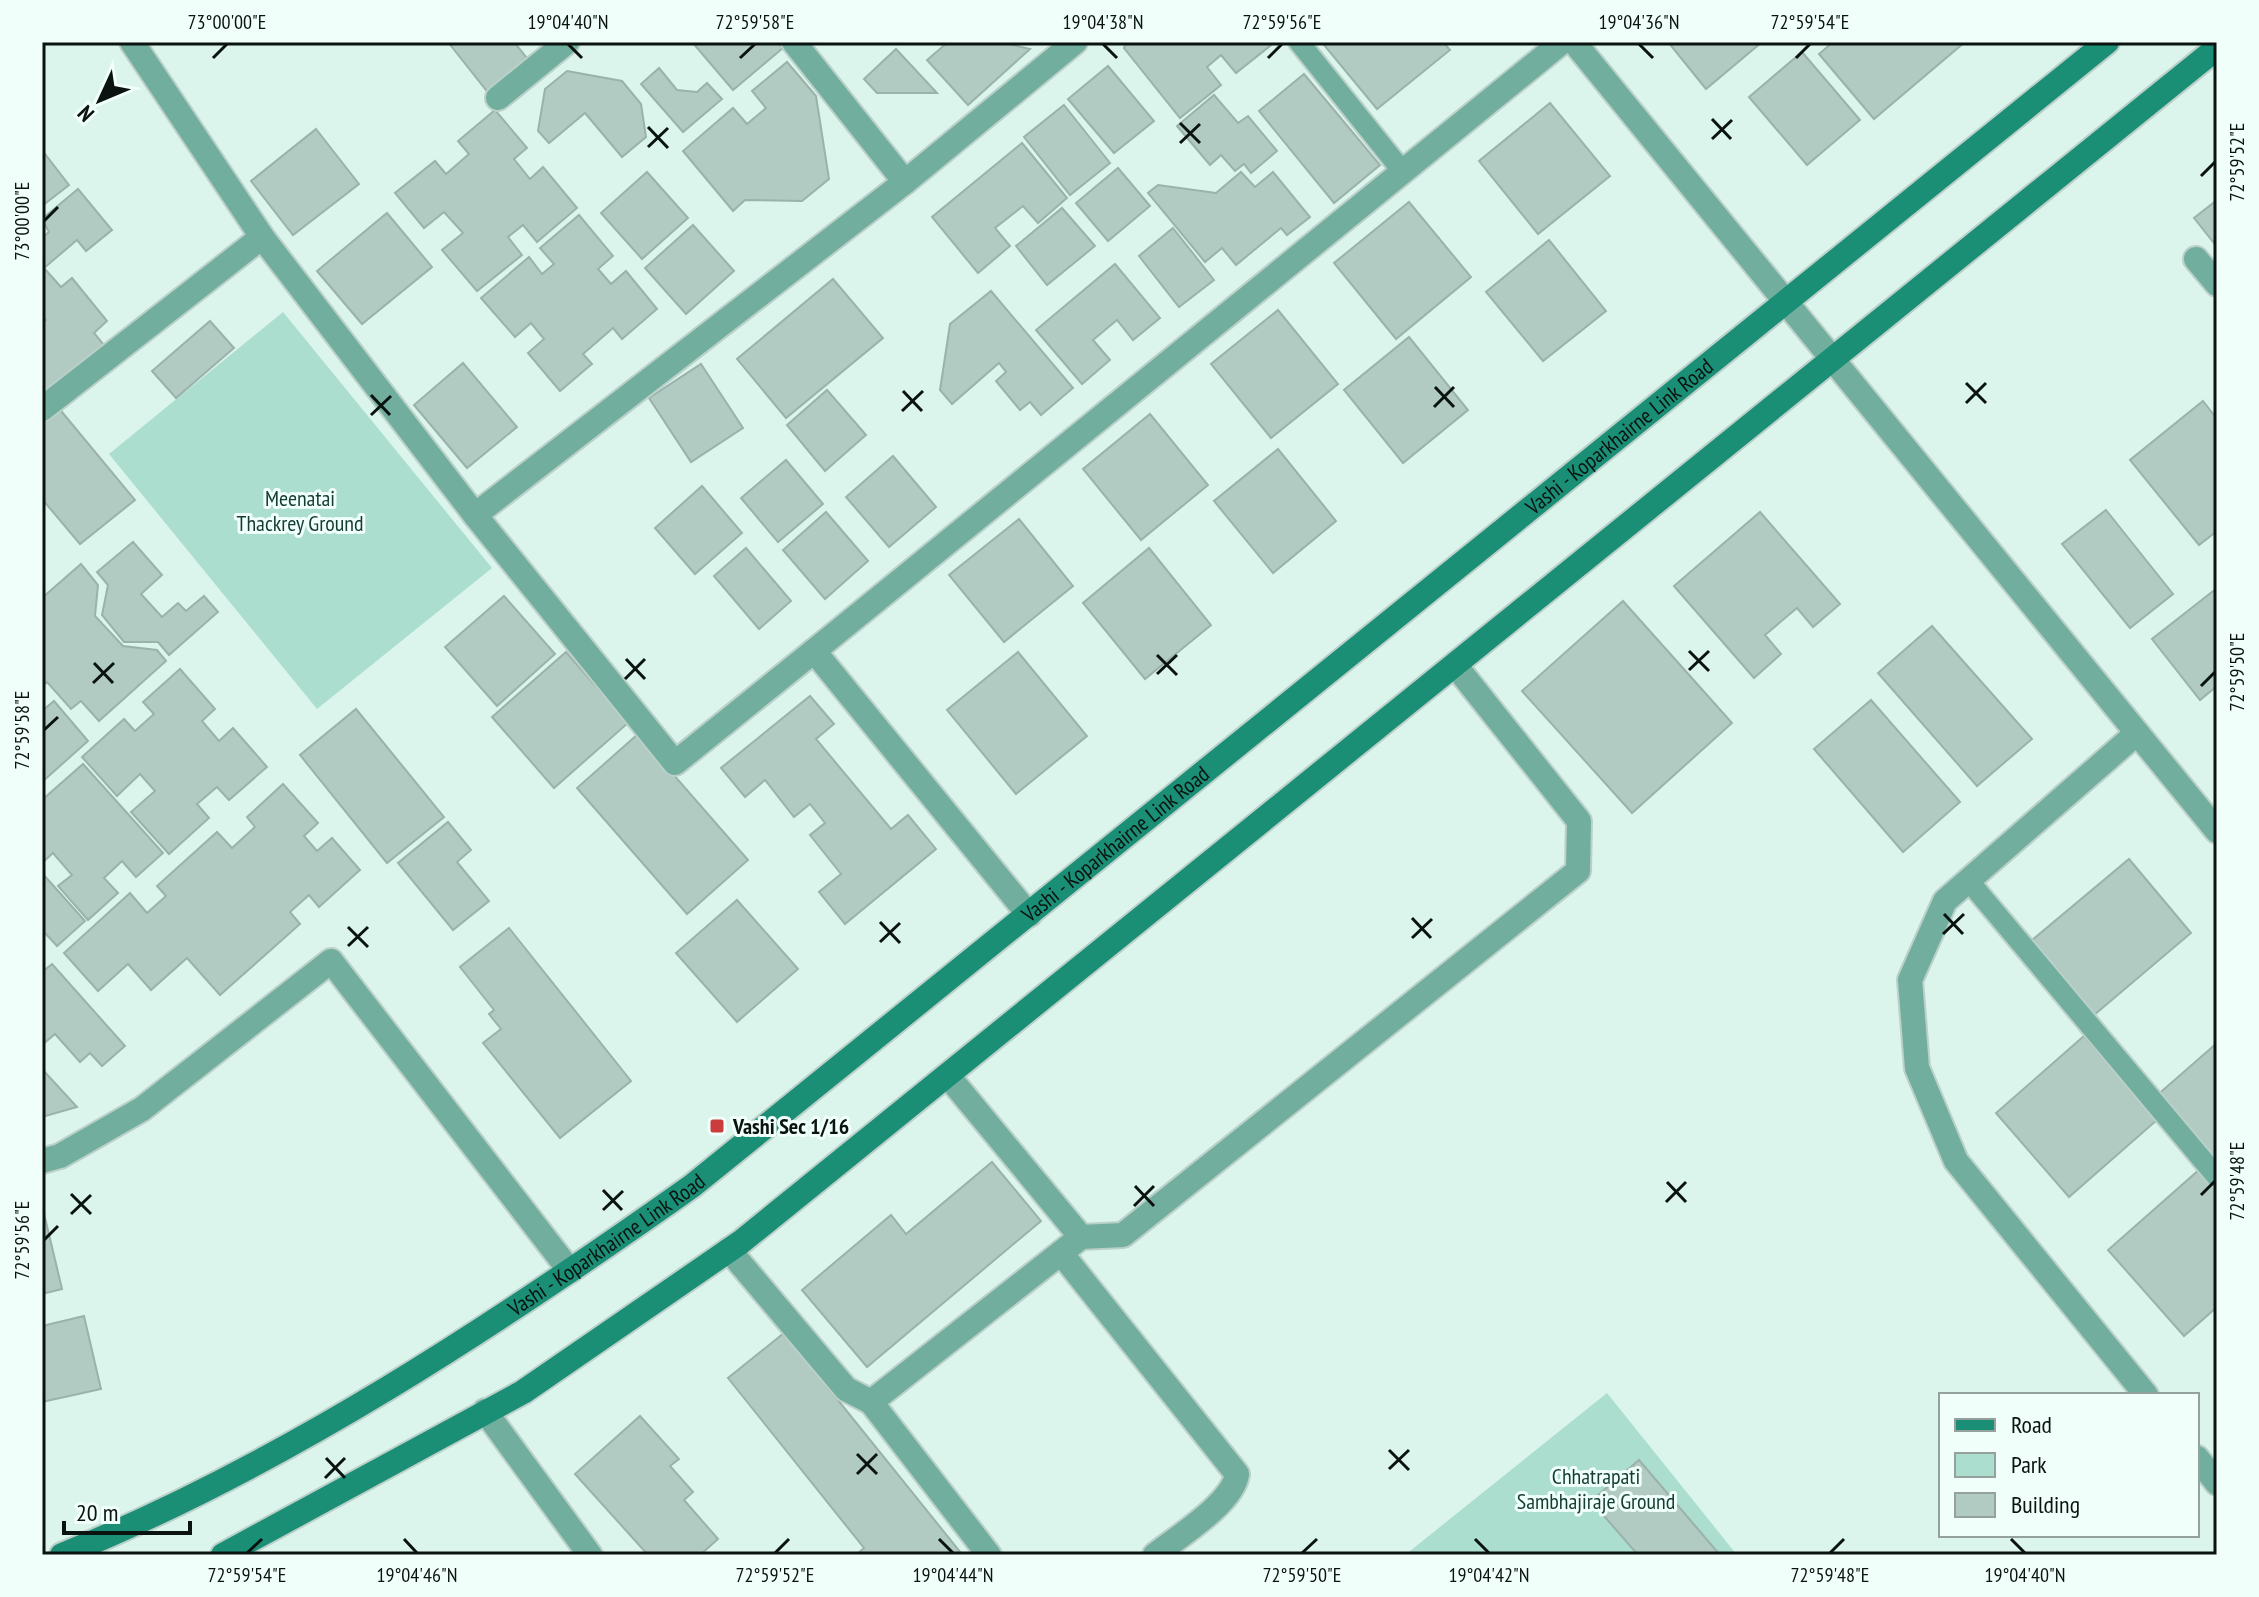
<svg xmlns="http://www.w3.org/2000/svg" width="2259" height="1597" viewBox="0 0 2259 1597" font-family="'PT Sans Narrow',sans-serif">
<style>
.green{fill:#acdecf}
.building{fill:#b1cac2;stroke:#9ab2aa;stroke-width:2}
.lines{fill:none;stroke-linecap:round;stroke-linejoin:round}
.service-casing{stroke:#bad0c9;stroke-width:24}
.minor-casing{stroke:#bad0c9;stroke-width:28}
.tertiary-casing{stroke:#bad0c9;stroke-width:28}
.secondary-casing{stroke:#bad0c9;stroke-width:28}
.service{stroke:#71ae9d;stroke-width:20}
.minor{stroke:#71ae9d;stroke-width:24}
.tertiary{stroke:#71ae9d;stroke-width:24}
.secondary{stroke:#1b8e76;stroke-width:24}
.ticks{fill:none;stroke:#0a1310;stroke-width:3}
.poi-dot{fill:#cb3c3d;stroke:#f0fffa;stroke-width:3}
.labels{text-anchor:middle;stroke-width:6;stroke-linejoin:round;paint-order:stroke}
.street-label{font-size:22px;fill:#0a1310;stroke:#f0fffa}
.park-label{font-size:22px;fill:#143c32;stroke:#f0fffa}
.poi-label{font-size:22px;font-weight:bold;fill:#0a1310;stroke:#f0fffa;text-anchor:start}
.neatline{fill:none;stroke:#0a1310;stroke-width:3}
.ticks-label{font-size:20px;text-anchor:middle;fill:#0a1310}
</style>
<rect width="100%" height="100%" fill="#dbf4ec"/>
<g class="green">
<polygon points="283,312 492,568 317,709 109,454"/>
<polygon points="1607,1393 1737,1555 1405,1555"/>
</g>
<g class="building">
<polygon points="448,42 514,42 531,63 490,95"/>
<polygon points="692,42 777,42 783,48 733,90"/>
<polygon points="948,42 1000,42 1030,49 968,105 927,60"/>
<polygon points="1126,42 1275,42 1236,73 1221,55 1207,67 1221,85 1180,118 1124,48"/>
<polygon points="1328,42 1443,42 1450,50 1377,109 1324,45"/>
<polygon points="1668,42 1762,42 1706,89"/>
<polygon points="1833,42 1965,42 1874,119 1819,54"/>
<polygon points="896,49 937,93 877,93 864,79"/>
<polygon points="1802,52 1860,120 1807,165 1749,97"/>
<polygon points="787,62 816,96 829,179 802,201 745,200 733,211 683,151 733,108 747,124 766,108 752,91"/>
<polygon points="1108,66 1154,121 1114,153 1068,99"/>
<polygon points="659,68 677,90 697,92 707,83 722,99 683,132 641,84"/>
<polygon points="567,71 622,81 641,104 646,137 622,157 585,113 549,143 538,131 545,89"/>
<polygon points="1304,74 1380,165 1334,203 1259,111"/>
<polygon points="1214,95 1238,123 1248,116 1277,151 1251,173 1244,164 1235,171 1221,155 1210,165 1177,126"/>
<polygon points="1550,103 1610,176 1538,234 1479,161"/>
<polygon points="1064,105 1110,163 1070,195 1024,137"/>
<polygon points="495,110 527,148 514,159 530,179 543,167 577,208 537,242 523,225 508,237 522,255 477,291 442,250 463,233 444,212 424,228 395,193 435,161 446,174 469,154 458,141"/>
<polygon points="316,129 359,184 293,235 251,181"/>
<polygon points="1022,143 1067,198 1038,223 1023,206 995,228 1010,246 978,273 932,217"/>
<polygon points="42,150 69,185 42,206"/>
<polygon points="1118,168 1150,206 1108,241 1076,203"/>
<polygon points="647,172 688,218 642,259 601,213"/>
<polygon points="1241,172 1255,187 1273,172 1310,217 1287,235 1281,228 1236,265 1222,248 1205,262 1148,193 1158,185 1216,193"/>
<polygon points="78,189 112,230 86,251 77,240 44,268 61,287 72,278 107,321 94,333 104,345 42,397 42,323 46,320 42,315 42,238 49,232 42,219"/>
<polygon points="2217,200 2217,247 2194,218"/>
<polygon points="1409,202 1471,277 1396,339 1334,263"/>
<polygon points="1062,208 1095,246 1047,285 1016,246"/>
<polygon points="387,213 432,267 362,324 317,271"/>
<polygon points="579,215 613,256 598,269 611,284 626,271 657,309 622,339 613,328 583,354 592,364 560,391 528,353 544,339 531,323 515,337 481,298 529,257 542,274 554,264 540,248"/>
<polygon points="693,225 734,271 686,314 645,268"/>
<polygon points="1173,228 1214,280 1179,307 1139,256"/>
<polygon points="1549,240 1606,311 1543,361 1486,292"/>
<polygon points="1115,264 1160,318 1133,340 1117,320 1093,340 1110,360 1082,384 1036,330"/>
<polygon points="833,279 883,338 786,418 737,359"/>
<polygon points="991,291 1073,388 1041,415 1030,402 1020,410 996,381 1006,372 999,363 952,404 940,390 950,324"/>
<polygon points="1278,310 1338,384 1271,438 1211,364"/>
<polygon points="210,321 234,348 176,398 152,371"/>
<polygon points="1409,337 1468,410 1403,463 1344,390"/>
<polygon points="463,363 517,427 467,468 414,405"/>
<polygon points="701,364 743,428 691,462 649,398"/>
<polygon points="827,390 866,435 825,471 787,425"/>
<polygon points="2203,401 2217,419 2217,531 2199,545 2130,460"/>
<polygon points="57,406 135,500 80,544 42,499 42,419"/>
<polygon points="1150,414 1208,485 1141,540 1083,469"/>
<polygon points="1278,449 1336,521 1273,573 1214,501"/>
<polygon points="893,456 936,507 889,547 846,497"/>
<polygon points="786,460 823,504 778,542 741,498"/>
<polygon points="702,486 742,533 695,574 655,528"/>
<polygon points="2106,510 2173,594 2130,628 2062,544"/>
<polygon points="826,512 868,561 825,599 783,550"/>
<polygon points="1760,512 1840,604 1813,627 1797,608 1765,635 1781,654 1754,678 1674,586"/>
<polygon points="1019,519 1073,586 1004,642 949,575"/>
<polygon points="133,542 162,575 141,594 162,617 178,603 186,611 204,596 218,612 169,655 158,642 124,642 102,615 108,585 97,572"/>
<polygon points="746,548 791,601 759,629 714,576"/>
<polygon points="1149,548 1211,625 1145,679 1083,603"/>
<polygon points="81,564 98,585 95,616 123,646 157,650 166,661 99,721 81,701 71,709 47,682 42,687 42,598"/>
<polygon points="2217,588 2217,686 2200,700 2152,639"/>
<polygon points="504,596 555,654 497,706 445,647"/>
<polygon points="1623,601 1732,723 1632,813 1522,691"/>
<polygon points="1932,626 2032,739 1977,786 1878,673"/>
<polygon points="566,652 628,723 554,788 492,717"/>
<polygon points="1018,652 1087,736 1016,794 947,710"/>
<polygon points="180,669 215,709 202,721 219,741 233,728 267,767 229,800 217,787 197,804 209,818 169,854 131,812 155,791 140,774 117,796 82,757 124,719 135,731 154,714 143,702"/>
<polygon points="810,696 834,724 816,739 891,829 908,815 936,849 845,924 819,892 841,874 810,835 825,823 810,804 794,817 765,780 745,797 721,768"/>
<polygon points="1871,700 1960,802 1903,852 1814,749"/>
<polygon points="54,701 88,741 42,782 42,711"/>
<polygon points="356,709 444,817 387,863 300,755"/>
<polygon points="638,734 748,860 687,914 577,788"/>
<polygon points="83,764 163,853 136,877 122,861 104,878 118,893 88,920 58,886 72,875 53,853 42,863 42,800"/>
<polygon points="283,784 318,823 304,836 317,851 332,838 360,870 319,907 309,895 290,912 300,924 220,995 187,958 151,990 128,964 98,991 64,953 130,893 147,913 166,896 157,886 217,832 232,848 255,827 247,817"/>
<polygon points="448,822 471,850 457,862 489,901 453,930 398,863"/>
<polygon points="2129,859 2191,933 2094,1015 2031,941"/>
<polygon points="42,873 85,921 57,946 45,933 42,936"/>
<polygon points="737,900 798,969 737,1022 676,953"/>
<polygon points="509,928 631,1081 560,1138 483,1043 501,1029 489,1014 494,1010 460,967"/>
<polygon points="52,964 125,1046 102,1066 90,1053 80,1062 55,1034 42,1045 42,972"/>
<polygon points="2084,1036 2157,1120 2069,1197 1996,1113"/>
<polygon points="2217,1043 2217,1167 2155,1097"/>
<polygon points="42,1069 77,1107 42,1117"/>
<polygon points="992,1162 1041,1221 867,1367 802,1290 891,1215 906,1234"/>
<polygon points="2200,1169 2217,1188 2217,1307 2184,1336 2108,1250"/>
<polygon points="42,1205 62,1289 42,1294"/>
<polygon points="84,1316 101,1389 42,1402 42,1326"/>
<polygon points="784,1333 961,1553 958,1555 856,1555 864,1548 728,1378"/>
<polygon points="640,1416 679,1459 670,1466 693,1492 684,1500 718,1539 700,1555 648,1555 575,1474"/>
<polygon points="1639,1460 1720,1555 1638,1555 1591,1501"/>
</g>
<g class="lines">
<g class="service-casing">
<g id="service">
<polyline points="1299,42 1403,172"/>
<polyline points="1968,880 2217,1177"/>
</g>
</g>
<g class="minor-casing">
<g id="minor">
<polyline points="132,42 262,237 475,515 675,763 814,651"/>
<polyline points="794,42 905,182"/>
<polyline points="498,98 567,42"/>
<polyline points="2196,259 2217,284"/>
<polyline points="42,409 262,237"/>
<polyline points="475,515 905,182 1075,42"/>
<polyline points="2137,733 1945,901 1910,980 1917,1068 1956,1161 2146,1395"/>
<polyline points="1029,915 814,651 1562,42"/>
<polyline points="948,1076 1081,1237 1123,1235 1578,871 1579,821 1455,665"/>
<polyline points="42,1161 60,1156 142,1109 331,961 570,1271"/>
<polyline points="729,1250 846,1389 871,1402 1081,1237"/>
<path d="M1061,1253l176,221c-4,29 -58,62 -82,81"/>
<polyline points="871,1402 989,1555"/>
<polyline points="485,1411 590,1555"/>
<polyline points="2197,1458 2217,1483"/>
</g>
</g>
<g class="tertiary-casing">
<polyline id="tertiary" points="1574,42 2217,831"/>
</g>
<g class="secondary-casing">
<g id="secondary">
<path id="s1" d="M62,1555c222,-90 435,-231 630,-369l1415,-1144"/>
<polyline points="223,1555 523,1392 741,1242 2217,48"/>
</g>
</g>
<use href="#service" class="service"/>
<use href="#minor" class="minor"/>
<use href="#tertiary" class="tertiary"/>
<use href="#secondary" class="secondary"/>
</g>
<path class="ticks" d="M568,44l14,14M1103,44l14,14M1639,44l14,14M213,58l14,-14M740,58l15,-14M1268,58l14,-14M1796,58l14,-14M1712,119l19,20M1180,123l20,20M648,127l20,21M1712,139l20,-19M1180,143l20,-19M648,147l20,-19M2201,176l14,-14M44,221l14,-14M1966,383l20,20M1435,387l19,20M903,391l19,20M371,395l19,20M1966,403l20,-20M1434,407l20,-20M902,411l21,-20M371,415l20,-19M1689,651l20,20M1157,655l20,20M626,659l19,20M94,663l19,20M1689,670l20,-19M1157,674l20,-19M625,679l20,-20M93,683l21,-20M2201,686l14,-14M44,730l14,-13M1944,914l19,20M1412,918l19,20M880,922l20,21M348,927l20,20M1943,934l21,-20M1412,938l20,-19M880,942l20,-19M348,946l20,-19M1667,1182l19,20M1135,1186l19,20M603,1190l19,20M71,1194l20,20M2201,1195l14,-14M1666,1202l20,-20M1134,1206l20,-20M603,1210l20,-19M71,1214l20,-19M44,1240l14,-14M1389,1450l20,20M857,1454l20,20M326,1458l19,20M1389,1469l20,-19M857,1474l20,-20M325,1478l20,-20M404,1539l13,14M939,1539l14,14M1475,1539l14,14M2011,1539l14,14M247,1553l15,-14M775,1553l14,-14M1302,1553l15,-14M1830,1553l14,-14"/>
<rect class="poi-dot" x="709" y="1118" width="16" height="16" rx="4"/>
<g class="labels">
<g class="street-label">
<text dy="8" stroke="none"><textPath href="#s1" startOffset="1924">Vashi - Koparkhairne Link Road</textPath></text>
<text dy="8" stroke="none"><textPath href="#s1" startOffset="1276">Vashi - Koparkhairne Link Road</textPath></text>
<text dy="8" stroke="none"><textPath href="#s1" startOffset="628">Vashi - Koparkhairne Link Road</textPath></text>
</g>
<g class="park-label">
<text x="300" y="506">Meenatai<tspan x="300" dy="25">Thackrey Ground</tspan></text>
<text x="1596" y="1484">Chhatrapati<tspan x="1596" dy="25">Sambhajiraje Ground</tspan></text>
</g>
<g class="poi-label">
<text x="733" y="1134">Vashi Sec 1/16</text>
</g>
</g>
<rect width="2259" height="1597" fill="none" stroke="#f0fffa" stroke-width="88"/>
<rect x="1939" y="1393" width="260" height="144" fill="#f0fffa" stroke="#94a19c" stroke-width="2"/>
<rect x="1955" y="1419" width="40" height="12" fill="#1b8e76" stroke="#94a19c" stroke-width="2"/>
<text x="2011" y="1433" font-size="24" fill="#0a1310">Road</text>
<rect x="1955" y="1453" width="40" height="24" fill="#acdecf" stroke="#94a19c" stroke-width="2"/>
<text x="2011" y="1473" font-size="24" fill="#0a1310">Park</text>
<rect x="1955" y="1493" width="40" height="24" fill="#b1cac2" stroke="#94a19c" stroke-width="2"/>
<text x="2011" y="1513" font-size="24" fill="#0a1310">Building</text>
<g transform="translate(100 100) rotate(226)" stroke="#f0fffa" stroke-width="6" paint-order="stroke">
<path d="M0-6L14 30L0 20L-14 30Z" fill="#0a1310"/>
<text y="-12" font-size="22" font-weight="bold" text-anchor="middle" fill="#0a1310">N</text>
</g>
<path d="M64 1521v12h126v-12" fill="none" stroke="#0a1310" stroke-width="4"/>
<text x="76" y="1521" font-size="24" fill="#0a1310" stroke="#f0fffa" stroke-width="6" paint-order="stroke">20 m</text>
<rect x="44" y="44" width="2171" height="1509" class="neatline"/>
<g class="ticks-label">
<text x="227" y="29">73°00'00"E</text>
<text x="568" y="29">19°04'40"N</text>
<text x="755" y="29">72°59'58"E</text>
<text x="1103" y="29">19°04'38"N</text>
<text x="1282" y="29">72°59'56"E</text>
<text x="1639" y="29">19°04'36"N</text>
<text x="1810" y="29">72°59'54"E</text>
<text transform="translate(2237 162) rotate(-90)" y="7">72°59'52"E</text>
<text transform="translate(22 221) rotate(-90)" y="7">73°00'00"E</text>
<text transform="translate(2237 672) rotate(-90)" y="7">72°59'50"E</text>
<text transform="translate(22 730) rotate(-90)" y="7">72°59'58"E</text>
<text transform="translate(2237 1181) rotate(-90)" y="7">72°59'48"E</text>
<text transform="translate(22 1240) rotate(-90)" y="7">72°59'56"E</text>
<text x="247" y="1582">72°59'54"E</text>
<text x="417" y="1582">19°04'46"N</text>
<text x="775" y="1582">72°59'52"E</text>
<text x="953" y="1582">19°04'44"N</text>
<text x="1302" y="1582">72°59'50"E</text>
<text x="1489" y="1582">19°04'42"N</text>
<text x="1830" y="1582">72°59'48"E</text>
<text x="2025" y="1582">19°04'40"N</text>
</g>
</svg>
